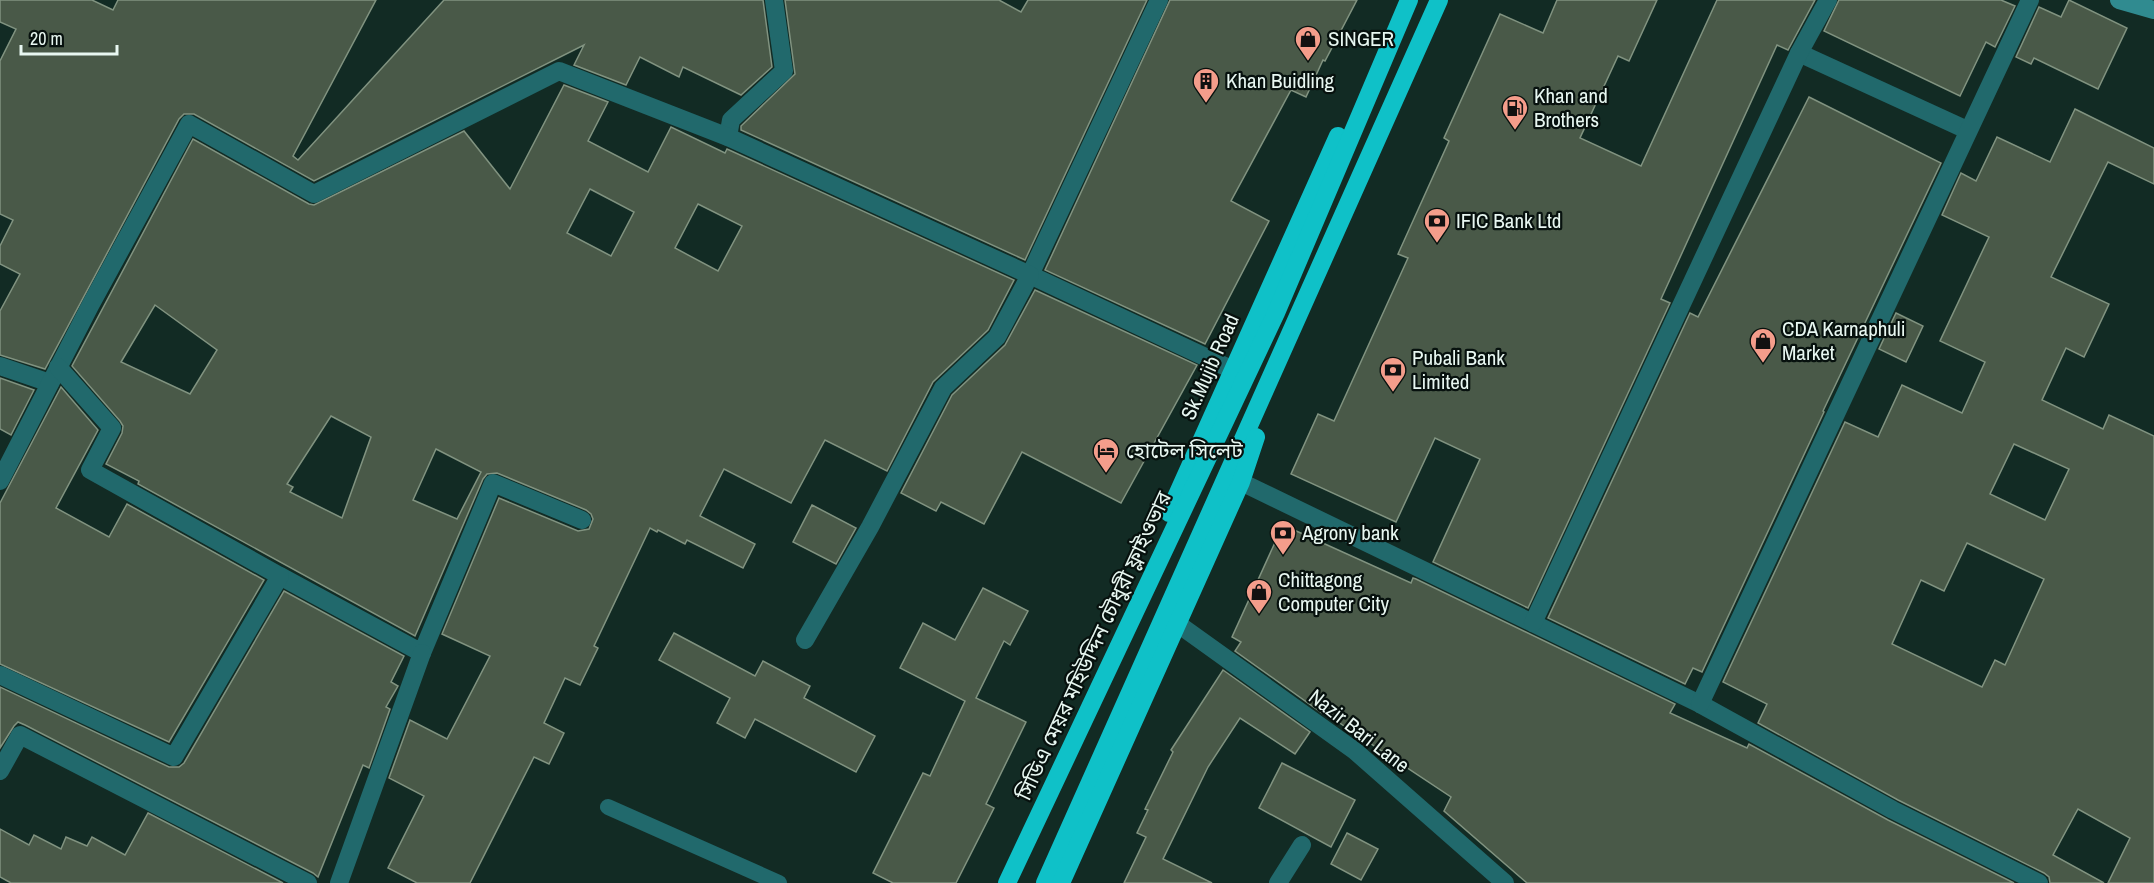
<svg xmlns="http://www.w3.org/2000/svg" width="2154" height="883" viewBox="0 0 2154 883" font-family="'Archivo Narrow','Noto Sans Bengali',sans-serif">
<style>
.building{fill:#495948;stroke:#819380;stroke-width:1.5;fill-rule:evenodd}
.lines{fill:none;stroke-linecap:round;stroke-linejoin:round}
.lane{stroke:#21696c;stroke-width:16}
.street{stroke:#21696c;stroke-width:18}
.secondary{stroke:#308b90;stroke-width:18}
.highway{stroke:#0fc1c8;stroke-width:18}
.labels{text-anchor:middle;stroke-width:4.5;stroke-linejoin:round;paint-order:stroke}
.poi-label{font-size:21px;fill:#e8f7f1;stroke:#07110e;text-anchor:start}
.street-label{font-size:21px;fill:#e8f7f1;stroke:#07110e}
</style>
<rect width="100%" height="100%" fill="#122b24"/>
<g class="building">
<polygon points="0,0 92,0 113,10 118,0 376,0 293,156 298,160 444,0 763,0 772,67 741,95 683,67 679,77 640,57 626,85 574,65 584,45 314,181 194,114 184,114 179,119 45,369 0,355 0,311 20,274 0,264 0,246 13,220 0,214 0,61 16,29 0,22"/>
<polygon points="785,0 999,0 1021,12 1028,0 1147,0 1025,260 741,130 741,126 795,74"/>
<polygon points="1170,0 1357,0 1325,61 1323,60 1306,97 1291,90 1231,201 1269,221 1205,344 1045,270"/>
<polygon points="1557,0 1657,0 1629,61 1618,56 1580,138 1641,166 1717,0 1815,0 1788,50 1777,45 1661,299 1670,303 1528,608 1433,562 1480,459 1435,438 1396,522 1291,474 1318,414 1334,421 1408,258 1398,254 1449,141 1444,138 1500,14 1543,33"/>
<polygon points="1839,0 2001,0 2015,6 1995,47 1986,42 1960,96 1824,31"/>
<polygon points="2069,0 2127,28 2098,89 2034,58 2031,64 2016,57 2039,7 2061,17"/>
<path d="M564,85l44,17 -20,39 60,31 23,-45 54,26 2,-4 287,131 -26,50 -55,52 -46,89 -62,-31 -34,63 -67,-34 -24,47 55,28 -12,24 -56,-28 -2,4 -27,-14 -1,2 -7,-4 -56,118 4,2 -18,37 -15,-7 -21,45 20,10 -15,31 -15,-7 -64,126h-53l-29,-15 36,-72 -35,-18 21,-58 37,19 43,-83 -48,-22 57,-136 79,33 11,-2 4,-10 -2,-5 -5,-4 -89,-37 -10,1 -4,5 -68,157 -277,-152 1,-3 -33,-17 16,-31 1,-7 -3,-5 -48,-55 121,-227 116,65 5,1 150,-74 46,58zM590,189l44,23 -23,44 -44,-23zM698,204l44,22 -24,45 -43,-23zM155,305l62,45 -27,44 -69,-32zM331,416l40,21 -29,81 -52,-26 3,-5 -6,-3zM436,449l45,23 -24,47 -44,-19z"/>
<polygon points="1809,97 1941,163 1823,411 1824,412 1702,672 1693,668 1685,684 1548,618 1690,313 1698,317"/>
<path d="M2075,109l79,39v36l-46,-22 -57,115 58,27 -25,53 -18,-9 -24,52 61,29 6,-14 45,21v447h-46l22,-45 -52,-29 -25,46 51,28h-54l-1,-6 -5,-4 -146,-73 -140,-77 9,-19 -44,-22 122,-260 33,15 24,-52 60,28 23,-51 -45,-21 49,-104 -47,-22 19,-42 15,8 21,-44 53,25zM2014,444l55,25 -24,51 -55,-26zM1967,543l77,36 -39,86 -10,-5 -13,27 -90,-43 29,-64 23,11z"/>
<polygon points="1035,290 1197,365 1121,503 1022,452 984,524 941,502 936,511 901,493 952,395 1005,345"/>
<polygon points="1896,313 1923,326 1906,362 1879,349"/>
<polygon points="0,378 34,390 11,435 0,429"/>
<polygon points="61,387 98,430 56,508 109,537 127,504 264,580 169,742 0,664 0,503"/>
<polygon points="812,505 856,528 836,564 793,542"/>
<polygon points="1283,525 1411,583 1413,578 1416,579 1675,704 1670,713 1747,748 1749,744 1888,820 2014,883 1527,883 1444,811 1451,797 1323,712 1322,713 1235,651 1241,642 1232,637"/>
<polygon points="983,588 1028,611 1010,645 1004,641 976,698 1026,722 986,804 994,808 956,883 893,883 873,873 923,773 930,776 965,701 900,668 923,623 955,640"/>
<polygon points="284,591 404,656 391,682 398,686 386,707 390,709 369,768 363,765 318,877 313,873 25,725 18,722 14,726 0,748 0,687 169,767 179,767 184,763"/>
<polygon points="674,633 755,676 763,661 810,686 804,698 875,736 856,772 755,719 745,738 717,723 730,698 659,660"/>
<polygon points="1223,670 1310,732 1295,754 1240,718 1208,767 1163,859 1212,883 1124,883 1146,837 1137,833 1148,810 1145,809 1173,752 1171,750"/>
<polygon points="1282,763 1355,800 1331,847 1259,808"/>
<polygon points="148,813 283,883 11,883 0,877 0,829 29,845 34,835 61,849 66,837 87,846 92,837 125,855"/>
<polygon points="1347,833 1378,849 1361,880 1331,864"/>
</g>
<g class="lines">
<polyline class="lane" points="608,807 779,883"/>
<g class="street">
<polyline points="1159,0 1030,275 1233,370"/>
<polyline points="1799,53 1967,130"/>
<polyline points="728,137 731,120 784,71 774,0"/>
<polyline points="0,366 50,383"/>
<polyline points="0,481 91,304 189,124 314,194 559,71 728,137 1030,275 997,337 943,388 870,527 805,640"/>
<polyline points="1241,482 1700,704 1893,810 2039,883"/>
<polyline points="280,576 422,653 493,483 582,520"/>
<polyline points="1533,623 1799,53 1828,0"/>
<polyline points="1178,624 1355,751 1505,883"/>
<polyline points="0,675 174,757 280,576 90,470 112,428 58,367"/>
<polyline points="1700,704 2030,0"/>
<polyline points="0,771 20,735 308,883"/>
<polyline points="339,883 422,653"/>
<polyline points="1278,883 1302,845"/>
</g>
<polyline class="secondary" points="2119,0 2154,10"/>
<g class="highway">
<polyline points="1169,513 1338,136"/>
<polyline points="1007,883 1276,313 1409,0"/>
<polyline points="1045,883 1439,0"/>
<polyline points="1061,883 1241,482 1256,437"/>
</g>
</g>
<defs>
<g id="shop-pin" transform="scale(1.35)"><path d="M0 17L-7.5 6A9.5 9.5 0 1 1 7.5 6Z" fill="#f49d8b" stroke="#07110e"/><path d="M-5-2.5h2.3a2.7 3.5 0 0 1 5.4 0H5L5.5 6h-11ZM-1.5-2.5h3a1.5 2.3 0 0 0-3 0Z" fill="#111"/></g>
<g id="building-pin" transform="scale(1.35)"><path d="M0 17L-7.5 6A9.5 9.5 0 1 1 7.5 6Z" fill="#f49d8b" stroke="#07110e"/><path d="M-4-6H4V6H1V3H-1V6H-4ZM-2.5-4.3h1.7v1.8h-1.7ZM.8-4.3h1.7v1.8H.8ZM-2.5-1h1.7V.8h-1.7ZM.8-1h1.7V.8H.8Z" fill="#111"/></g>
<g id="fuel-pin" transform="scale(1.35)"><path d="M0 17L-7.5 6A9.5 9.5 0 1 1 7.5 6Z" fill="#f49d8b" stroke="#07110e"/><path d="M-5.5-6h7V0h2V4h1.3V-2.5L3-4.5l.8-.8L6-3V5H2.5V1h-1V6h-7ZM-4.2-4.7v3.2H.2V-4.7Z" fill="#111"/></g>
<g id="bank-pin" transform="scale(1.35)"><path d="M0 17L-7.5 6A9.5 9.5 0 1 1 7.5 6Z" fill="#f49d8b" stroke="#07110e"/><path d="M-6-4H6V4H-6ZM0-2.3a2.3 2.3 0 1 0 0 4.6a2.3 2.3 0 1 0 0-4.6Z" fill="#111"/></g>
<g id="hotel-pin" transform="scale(1.35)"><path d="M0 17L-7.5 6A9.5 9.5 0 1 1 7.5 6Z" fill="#f49d8b" stroke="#07110e"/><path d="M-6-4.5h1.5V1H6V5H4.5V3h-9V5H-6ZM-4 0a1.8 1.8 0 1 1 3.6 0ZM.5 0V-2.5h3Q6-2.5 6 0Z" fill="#111"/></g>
</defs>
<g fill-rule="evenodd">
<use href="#shop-pin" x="1308" y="39"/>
<use href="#building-pin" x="1206" y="81"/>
<use href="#fuel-pin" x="1515" y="108"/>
<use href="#bank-pin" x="1437" y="221"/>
<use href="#shop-pin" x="1763" y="341"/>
<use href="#bank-pin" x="1393" y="370"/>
<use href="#hotel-pin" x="1106" y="451"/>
<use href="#bank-pin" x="1283" y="533"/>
<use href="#shop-pin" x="1259" y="592"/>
</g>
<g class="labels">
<g class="poi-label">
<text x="1328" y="46">SINGER</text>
<text x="1226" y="88">Khan Buidling</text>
<text x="1534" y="103">Khan and<tspan x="1534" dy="24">Brothers</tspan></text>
<text x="1456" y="228">IFIC Bank Ltd</text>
<text x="1782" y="336">CDA Karnaphuli<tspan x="1782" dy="24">Market</tspan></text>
<text x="1412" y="365">Pubali Bank<tspan x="1412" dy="24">Limited</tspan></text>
<text x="1126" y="458">হোটেল সিলেট</text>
<text x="1302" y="540">Agrony bank</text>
<text x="1278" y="587">Chittagong<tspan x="1278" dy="24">Computer City</tspan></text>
</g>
<g class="street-label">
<text transform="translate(1210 367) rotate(-66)" y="7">Sk.Mujib Road</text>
<text transform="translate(1094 646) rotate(-65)" y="7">সিডিএ মেয়র মহিউদ্দিন চৌধুরী ফ্লাইওভার</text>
<text transform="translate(1359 731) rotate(38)" y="7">Nazir Bari Lane</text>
</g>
</g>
<path d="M21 45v9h96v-9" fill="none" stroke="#e8f7f1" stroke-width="3"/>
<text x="30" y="45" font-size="18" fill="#e8f7f1" stroke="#07110e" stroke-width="4.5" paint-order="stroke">20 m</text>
</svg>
